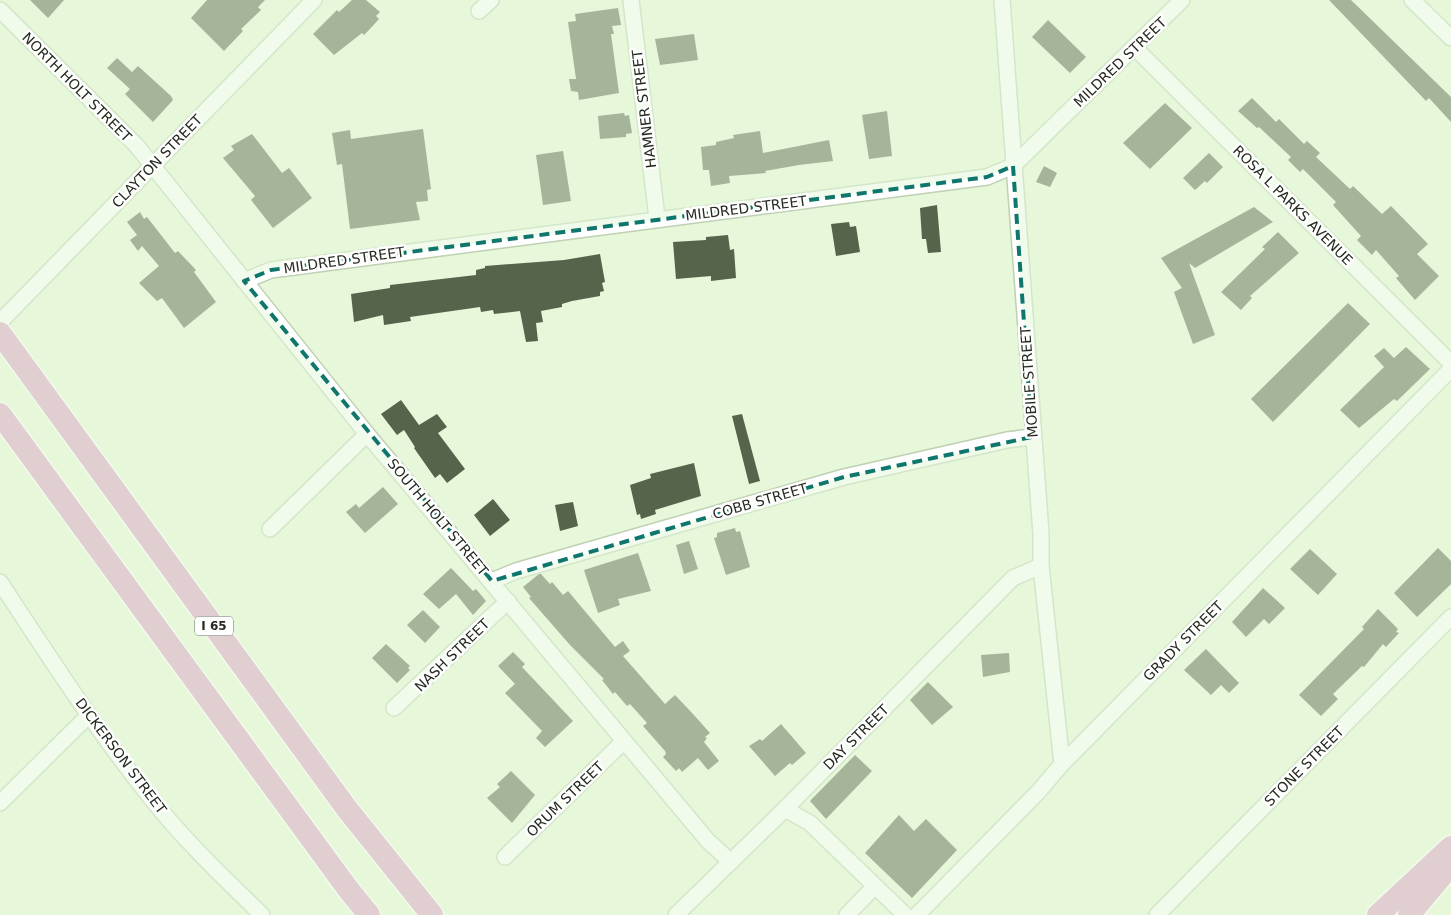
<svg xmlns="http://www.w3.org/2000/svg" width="1451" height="915" viewBox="0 0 1451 915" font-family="'DejaVu Sans',sans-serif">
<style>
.building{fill:#56644b}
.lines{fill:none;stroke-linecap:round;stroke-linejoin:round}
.minor-casing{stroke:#bfd0b3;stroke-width:18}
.highway-casing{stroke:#fff;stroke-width:25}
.minor{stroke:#fff;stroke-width:15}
.highway{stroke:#dc9cc5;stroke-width:22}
.marked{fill:none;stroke:#0f766e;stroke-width:4;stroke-dasharray:10 6;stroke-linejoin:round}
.labels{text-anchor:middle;stroke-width:5;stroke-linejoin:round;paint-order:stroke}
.shield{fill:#fefefe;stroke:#656a62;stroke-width:1}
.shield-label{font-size:12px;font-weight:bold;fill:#242a1f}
.street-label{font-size:14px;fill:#242a1f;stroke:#fefefe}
</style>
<rect width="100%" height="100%" fill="#e6f7da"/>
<g class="building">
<polygon points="30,0 64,0 48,18"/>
<polygon points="207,0 265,0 258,7 261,10 241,29 243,31 224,51 191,18"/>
<polygon points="352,0 366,0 380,12 376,16 379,19 368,31 364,35 362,33 334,55 313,34 337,10 339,12"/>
<polygon points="1329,0 1351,0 1451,97 1451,122 1429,98 1426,101"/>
<polygon points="618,8 621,25 612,26 614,34 611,34 619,93 579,100 578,92 571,91 569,79 576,79 568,22 576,21 575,14"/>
<polygon points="1048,20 1086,57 1070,73 1032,37"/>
<polygon points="694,34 698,60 660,65 655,39"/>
<polygon points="117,58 132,72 138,66 171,96 173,100 153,122 125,94 130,89 107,68"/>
<polygon points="1252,98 1276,122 1279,119 1304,144 1307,141 1320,153 1316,157 1350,189 1353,186 1382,214 1391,206 1428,244 1417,254 1439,276 1415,300 1396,278 1399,276 1376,250 1372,255 1357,240 1361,236 1333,205 1336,202 1303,169 1300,172 1288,160 1291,157 1259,127 1257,128 1238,111"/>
<polygon points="1165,103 1192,128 1150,169 1123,143"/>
<polygon points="887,111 892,156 869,159 862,115"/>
<polygon points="624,113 625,116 629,115 632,133 626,134 626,137 600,139 598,116"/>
<polygon points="423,129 431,189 427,190 428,201 416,202 420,220 350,229 342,164 337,165 332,133 350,130 351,139"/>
<polygon points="760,131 763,153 829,140 833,161 799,165 765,171 766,173 729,176 730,183 711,186 709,170 703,170 701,147 716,145 716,142 734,138 733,135"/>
<polygon points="252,134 282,173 289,168 312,198 273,228 251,200 255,196 223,158 234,150 231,146"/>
<polygon points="563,151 571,201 543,205 536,155"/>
<polygon points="1209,153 1223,167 1207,183 1205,181 1195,190 1183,178"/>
<polygon points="1044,166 1057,173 1050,187 1036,182"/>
<polygon points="937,205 941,252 928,253 926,239 922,239 920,208"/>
<polygon points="1254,207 1273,222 1195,268 1189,263 1215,335 1193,344 1174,292 1182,288 1161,258"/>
<polygon points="140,212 144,219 147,217 175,253 178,251 196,270 194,272 216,302 184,328 162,298 157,301 139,283 159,266 142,246 138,251 130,240 137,235 127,222"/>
<polygon points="849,222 850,227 856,226 860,252 836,256 831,224"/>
<polygon points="1278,232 1299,253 1250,296 1252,298 1241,310 1221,292 1265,249 1262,247"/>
<polygon points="728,235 730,250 734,249 736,278 711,281 711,276 676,279 673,242 706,240 706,237"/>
<polygon points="600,254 605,282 602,283 604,291 600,292 600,296 572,301 562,304 562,307 541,311 543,322 536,323 538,341 526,342 520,311 494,314 493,310 481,312 480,307 410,317 411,321 384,325 383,315 354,322 351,294 390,288 390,285 476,275 476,270 485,268 485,266 564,260"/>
<polygon points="1348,303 1370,324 1273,422 1251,399"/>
<polygon points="1406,347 1430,369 1397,401 1394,399 1359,428 1340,410 1384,367 1374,356 1384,348 1394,358"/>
<polygon points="401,400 419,425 437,414 447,427 438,433 465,469 447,483 440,474 435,478 414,448 415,447 404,430 397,435 381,414"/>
<polygon points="742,414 760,481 749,484 732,416"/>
<polygon points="694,463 701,496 655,510 656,514 641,519 640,514 637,515 630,485 651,478 650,474"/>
<polygon points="383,487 398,504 365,533 346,512 356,504 359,508"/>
<polygon points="493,499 510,520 490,536 474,515"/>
<polygon points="573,502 578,526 560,531 555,505"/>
<polygon points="735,528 736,532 740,531 750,567 726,575 714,538 717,537 717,533"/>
<polygon points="689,541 698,569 684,574 676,545"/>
<polygon points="1438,548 1451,561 1451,584 1417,617 1394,593"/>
<polygon points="1310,549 1337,574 1318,595 1290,569"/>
<polygon points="638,553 651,591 618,599 620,605 598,613 584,570"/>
<polygon points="451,568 473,591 476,589 486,601 473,615 456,594 439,609 423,594"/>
<polygon points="539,574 541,574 550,584 552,582 563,595 568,591 615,647 623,641 630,651 623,656 665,704 675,695 693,714 710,733 705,737 707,738 704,742 719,761 708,770 698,758 682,772 679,768 676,771 663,757 666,754 665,751 643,726 647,723 630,704 627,706 615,692 613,694 602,680 604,679 570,645 529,598 531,597 523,587"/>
<polygon points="1263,588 1285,608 1269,624 1264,619 1246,637 1232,622"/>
<polygon points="1378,609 1398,629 1396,632 1399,633 1386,647 1383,644 1364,667 1362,666 1333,694 1338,699 1321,716 1299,695 1364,629 1362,627"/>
<polygon points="423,610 440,627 425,643 407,625"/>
<polygon points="386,644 410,666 408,668 410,670 397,683 372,658"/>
<polygon points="1206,649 1239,683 1229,693 1221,685 1211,695 1184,670"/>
<polygon points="513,652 525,664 522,667 573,721 545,747 536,738 542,731 505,693 515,684 498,666"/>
<polygon points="1009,653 1010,672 983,677 981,655"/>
<polygon points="928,682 953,707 932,725 910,700"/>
<polygon points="781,724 806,753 792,765 790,763 775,776 749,746 760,739 762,741"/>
<polygon points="855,755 872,771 826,819 810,801"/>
<polygon points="511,771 535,795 512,823 487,798 500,787 497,784"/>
<polygon points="899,815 914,831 926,819 957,850 912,898 865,853"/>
</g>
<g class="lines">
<g class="minor-casing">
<g id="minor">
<polyline points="631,0 657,218"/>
<polyline points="1002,0 1041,534 1041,566 1062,764"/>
<polyline points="1412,0 1451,38"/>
<polyline points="0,10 136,145 367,434 708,841 731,862"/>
<polyline points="479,11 491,0"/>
<polyline points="1135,48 1451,363"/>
<polyline points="244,281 271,270 987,177 1013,166 1182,0"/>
<polyline points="0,322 314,0"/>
<polyline points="270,529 367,434"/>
<polyline points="492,581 516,571 844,477 1007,440 1032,437"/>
<path d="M0,582c48,73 95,146 150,215 33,42 73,80 112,118"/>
<polyline points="394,708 508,601"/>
<polyline points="0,803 88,716"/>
<polyline points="785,809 810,823 905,915"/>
<polyline points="505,857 624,741"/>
<polyline points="676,915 785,809 1013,578 1041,566"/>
<polyline points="847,915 874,887"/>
<polyline points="917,915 1039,791 1062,764 1451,369"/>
<polyline points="1157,915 1451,617"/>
</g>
</g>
<g class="highway-casing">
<g id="highway">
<polyline points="0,333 347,809 432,915"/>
<polyline points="0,414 348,889 369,915"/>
<polyline points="1378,915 1451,847"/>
<polyline points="1409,915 1451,865"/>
</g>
</g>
<use href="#minor" class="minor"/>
<use href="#highway" class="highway"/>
</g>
<path d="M0 0H1451V915H0ZM1013,166l19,271 -188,40 -352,104 -248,-300 27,-11 716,-93z" fill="#e6f7da" fill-opacity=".55" fill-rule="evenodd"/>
<path class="marked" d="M1013,166l19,271 -188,40 -352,104 -248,-300 27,-11 716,-93z"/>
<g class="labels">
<rect class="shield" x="195" y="616.5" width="38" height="19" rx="4"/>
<g class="shield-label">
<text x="214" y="630">I 65</text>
</g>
<g class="street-label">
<text transform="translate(1120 62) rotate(-44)" y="5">MILDRED STREET</text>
<text transform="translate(77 87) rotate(45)" y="5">NORTH HOLT STREET</text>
<text transform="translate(644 109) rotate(-97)" y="5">HAMNER STREET</text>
<text transform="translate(157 161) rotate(-46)" y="5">CLAYTON STREET</text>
<text transform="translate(1293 205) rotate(45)" y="5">ROSA L PARKS AVENUE</text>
<text transform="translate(746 208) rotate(-7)" y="5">MILDRED STREET</text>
<text transform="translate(344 260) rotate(-8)" y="5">MILDRED STREET</text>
<text transform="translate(1029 382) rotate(-94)" y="5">MOBILE STREET</text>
<text transform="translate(760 501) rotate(-16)" y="5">COBB STREET</text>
<text transform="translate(438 517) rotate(50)" y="5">SOUTH HOLT STREET</text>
<text transform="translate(1183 641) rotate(-45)" y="5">GRADY STREET</text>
<text transform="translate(452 655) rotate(-44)" y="5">NASH STREET</text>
<text transform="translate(856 737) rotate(-45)" y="5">DAY STREET</text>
<text transform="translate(121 756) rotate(53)" y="5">DICKERSON STREET</text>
<text transform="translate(1304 766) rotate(-45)" y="5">STONE STREET</text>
<text transform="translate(565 799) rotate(-44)" y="5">ORUM STREET</text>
</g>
</g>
</svg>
